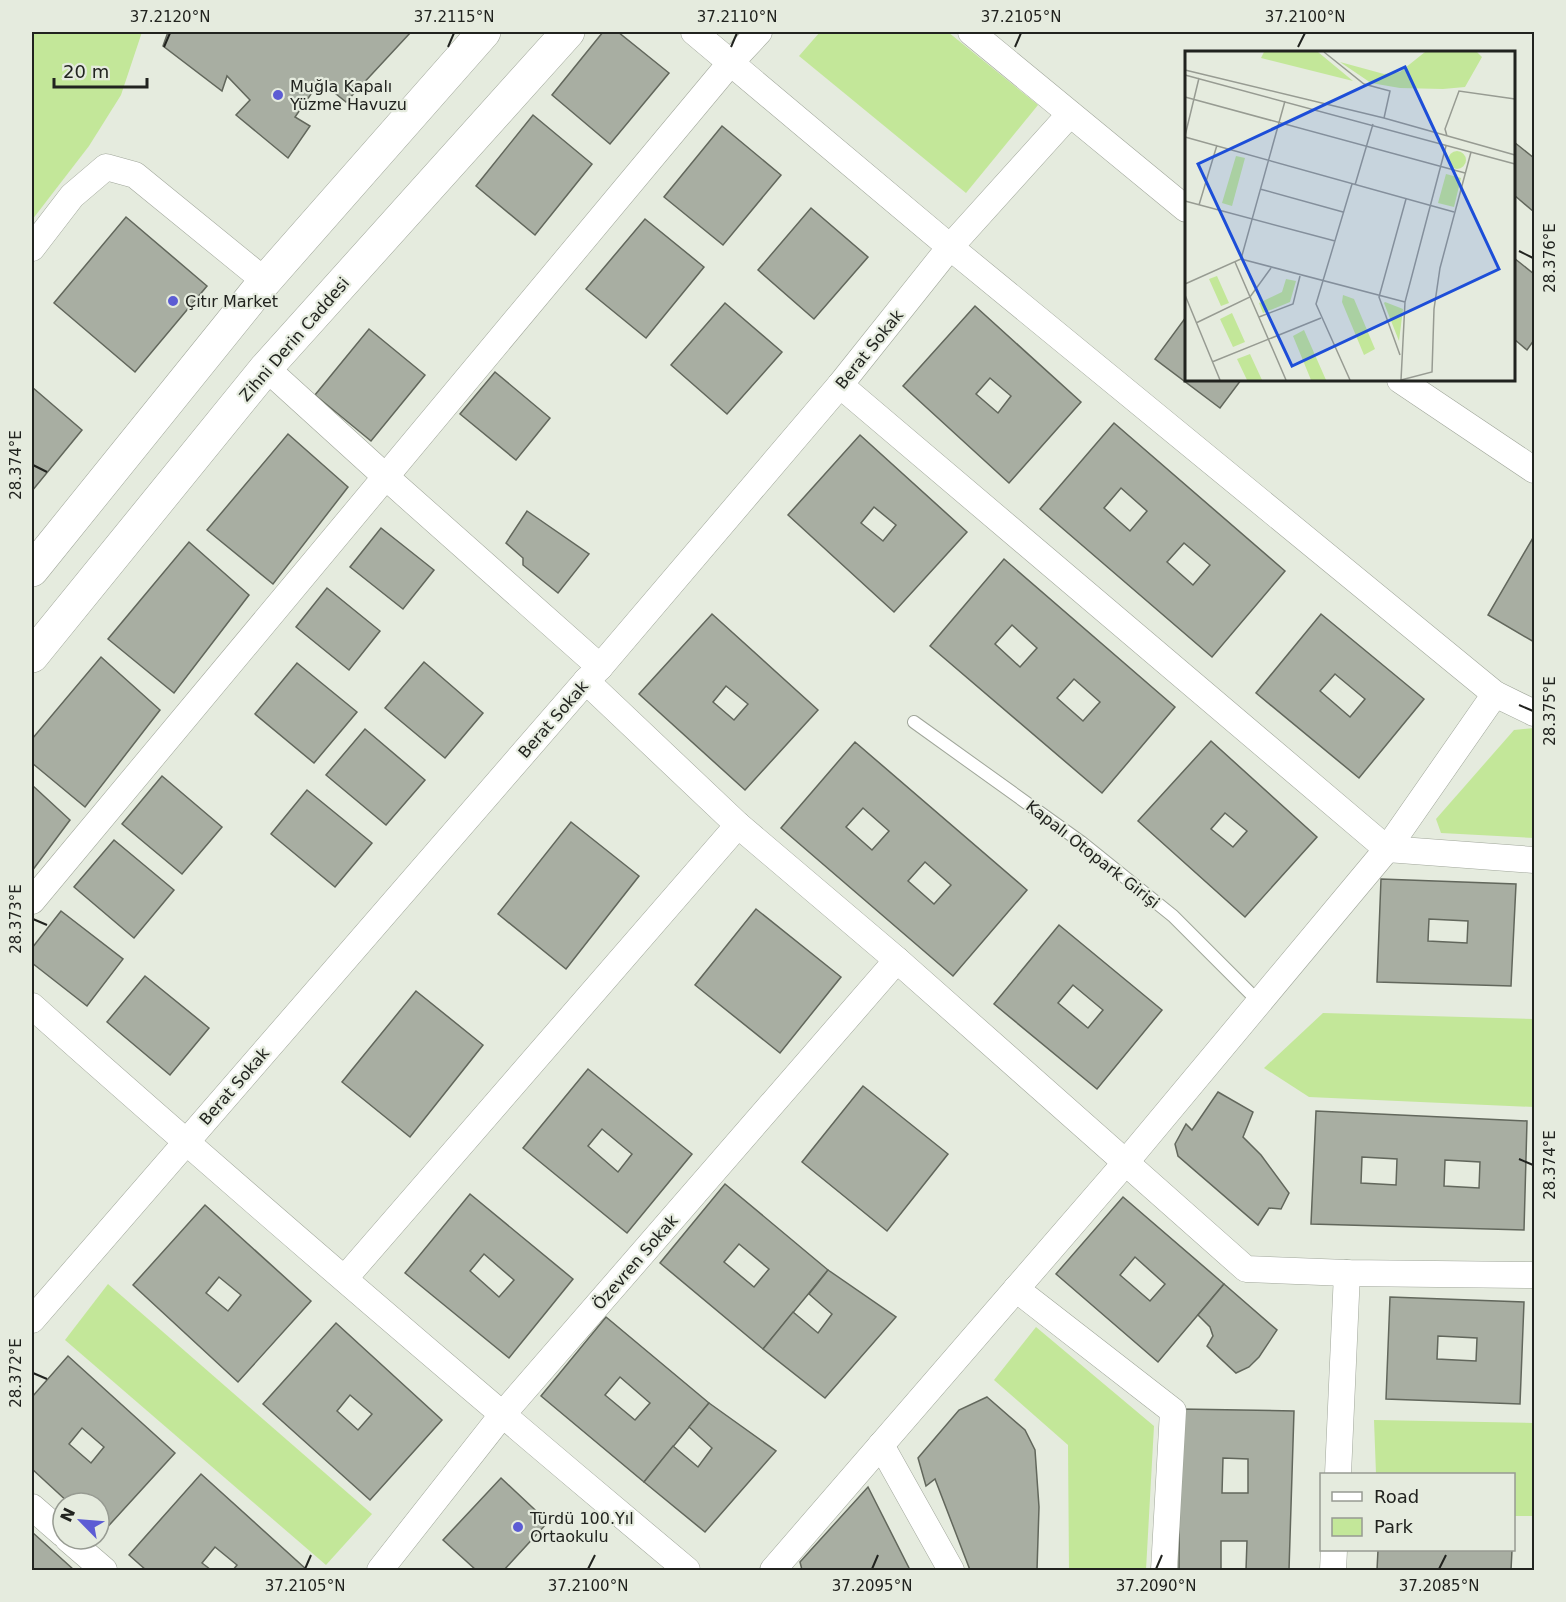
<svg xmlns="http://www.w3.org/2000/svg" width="1566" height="1602" viewBox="0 0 1566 1602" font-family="'DejaVu Sans',sans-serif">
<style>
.green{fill:#c3e799}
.building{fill:#a8aea2;stroke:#62675c;stroke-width:1.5;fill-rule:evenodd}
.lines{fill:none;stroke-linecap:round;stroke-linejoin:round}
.service-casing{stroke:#a0a69a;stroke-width:14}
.minor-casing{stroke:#a0a69a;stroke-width:27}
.secondary-casing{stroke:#a0a69a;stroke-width:34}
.service{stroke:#fff;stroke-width:12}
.minor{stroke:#fff;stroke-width:26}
.secondary{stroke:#fff;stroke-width:33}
.ticks{fill:none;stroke:#21231f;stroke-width:2}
.poi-dot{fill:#5c5cd4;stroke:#e5ebde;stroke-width:2}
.labels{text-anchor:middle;stroke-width:4.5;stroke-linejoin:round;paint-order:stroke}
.poi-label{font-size:16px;fill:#21231f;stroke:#e5ebde;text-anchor:start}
.street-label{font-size:16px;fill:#21231f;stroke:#e5ebde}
.inset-road{fill:none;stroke:#979b92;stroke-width:1.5}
.view{fill:#1d4ed8;fill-opacity:0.15;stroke:#1d4ed8;stroke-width:3}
.inset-edge{fill:none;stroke:#21231f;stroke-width:3}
.neatline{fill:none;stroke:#21231f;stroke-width:2}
.ticks-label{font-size:15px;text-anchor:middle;fill:#21231f}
</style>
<rect width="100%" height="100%" fill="#e5ebde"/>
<g class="green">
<polygon points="32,32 142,32 121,95 89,146 32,220"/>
<polygon points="820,32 948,32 1038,105 966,193 799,56"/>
<polygon points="1534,728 1534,838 1441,833 1436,819 1514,730"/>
<polygon points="1323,1013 1534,1019 1534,1107 1309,1097 1264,1068"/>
<polygon points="108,1284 372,1514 326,1565 65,1340"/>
<polygon points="1036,1327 1154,1426 1146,1570 1069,1570 1068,1445 994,1380"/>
<polygon points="1374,1420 1534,1423 1534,1516 1514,1516 1514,1474 1376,1474"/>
</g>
<g class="building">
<polygon points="168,32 411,32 346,102 320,81 295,117 310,126 288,158 236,115 250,100 227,76 222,91 163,46"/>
<polygon points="603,32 618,32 669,73 610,144 552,95"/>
<polygon points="533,115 592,164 535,235 476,186"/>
<polygon points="722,126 781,175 723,245 664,197"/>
<polygon points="1514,142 1534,158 1534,212 1514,195"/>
<polygon points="811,208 868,257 814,319 758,270"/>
<polygon points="126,217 207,286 135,372 54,303"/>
<polygon points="645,219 704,267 646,338 586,289"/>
<polygon points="1514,258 1534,274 1534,340 1527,350 1514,339"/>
<polygon points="725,303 782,352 727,414 671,365"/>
<path d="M975,306l106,96 -72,81 -106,-97zM990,378l21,18 -13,17 -22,-19z"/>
<polygon points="1186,317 1186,380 1241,380 1220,408 1155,359"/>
<polygon points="369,329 425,375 371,441 315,395"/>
<polygon points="495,372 550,418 516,460 460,414"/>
<polygon points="32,387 82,430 32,491"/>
<path d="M1114,423l171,148 -73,86 -172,-148zM1121,488l26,23 -17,20 -26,-23zM1184,543l26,22 -17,20 -26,-23z"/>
<polygon points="288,434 348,487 273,584 207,530"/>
<path d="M860,435l107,97 -73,80 -106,-97zM874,507l22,18 -13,16 -22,-18z"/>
<polygon points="527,511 589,554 558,593 523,565 523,558 506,543"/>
<polygon points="381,528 434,570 403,609 350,567"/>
<polygon points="1534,536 1534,642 1488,615"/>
<polygon points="189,542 249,595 174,693 108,639"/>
<path d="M1004,559l171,148 -73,86 -172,-147zM1012,625l25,23 -17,19 -25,-23zM1074,679l26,23 -17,19 -26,-23z"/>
<polygon points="327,588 380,631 349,670 296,627"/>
<path d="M712,614l106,96 -73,80 -106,-96zM726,686l22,18 -14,16 -21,-18z"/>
<path d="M1321,614l103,85 -65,79 -103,-85zM1335,674l30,25 -15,18 -30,-26z"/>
<polygon points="101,657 160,710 85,807 32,763 32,739"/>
<polygon points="424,662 483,713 445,758 385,708"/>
<polygon points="297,663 357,712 314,763 255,714"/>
<polygon points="365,729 425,780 386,825 326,775"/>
<path d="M1211,741l106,96 -72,80 -107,-96zM1225,813l22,18 -14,16 -22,-18z"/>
<path d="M855,742l172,148 -74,86 -172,-148zM863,808l26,23 -17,19 -26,-23zM925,862l26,23 -17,19 -26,-23z"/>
<polygon points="162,776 222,827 182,874 122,824"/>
<polygon points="32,785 70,820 32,871"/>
<polygon points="307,790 372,843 335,887 271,834"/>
<polygon points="571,822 639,876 566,969 498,914"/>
<polygon points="114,840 174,890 134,938 74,887"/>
<path d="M1381,879l135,5 -5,102 -134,-4zM1429,919l39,2 -1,22 -39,-2z"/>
<polygon points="756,909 841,977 780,1053 695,985"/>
<polygon points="61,911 123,959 87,1006 32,963 32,948"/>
<path d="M1059,925l103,85 -65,79 -103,-85zM1073,985l30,25 -15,18 -30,-25z"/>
<polygon points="145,976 209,1028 170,1075 107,1022"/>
<polygon points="416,991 483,1045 410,1137 342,1082"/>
<path d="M588,1069l104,85 -65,79 -104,-85zM602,1129l30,25 -14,18 -30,-26z"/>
<polygon points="863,1086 948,1154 887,1231 802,1162"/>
<polygon points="1218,1092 1253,1112 1243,1137 1261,1155 1289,1193 1281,1209 1269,1208 1258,1225 1178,1156 1175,1144 1186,1124 1192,1130"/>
<path d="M1316,1111l211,10 -3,109 -213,-6zM1362,1157l35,2 -1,26 -35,-2zM1445,1160l35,2 -1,26 -35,-2z"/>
<path d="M725,1184l103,86 -65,79 -103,-86zM739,1244l30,25 -15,18 -30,-25z"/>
<path d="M470,1194l103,85 -64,79 -104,-85zM484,1254l30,26 -15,17 -29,-26z"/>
<path d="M1123,1197l101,87 -66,78 -102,-88zM1135,1257l30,27 -15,17 -30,-26z"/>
<path d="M205,1205l106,96 -73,81 -105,-97zM219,1277l22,18 -13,16 -22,-18z"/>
<polygon points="828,1270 896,1317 825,1398 763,1349 793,1312 818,1333 832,1314 809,1294"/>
<polygon points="1224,1284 1277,1330 1259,1357 1249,1367 1236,1373 1207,1346 1213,1336 1210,1327 1198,1315"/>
<path d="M1390,1297l134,5 -4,102 -134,-5zM1438,1336l39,2 -1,23 -39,-2z"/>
<path d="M606,1317l103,86 -65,79 -103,-86zM620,1377l30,26 -15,17 -30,-25z"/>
<path d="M336,1323l106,97 -72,80 -107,-96zM350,1395l22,19 -14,16 -21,-19z"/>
<path d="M68,1356l107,97 -73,80 -3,-2v-28h-30l-37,-34v-72zM82,1428l22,19 -13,16 -22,-19z"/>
<polygon points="987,1397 1025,1430 1035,1450 1039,1507 1037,1570 970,1570 935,1479 926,1486 918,1458 959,1410"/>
<polygon points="709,1403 776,1451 705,1532 644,1482 673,1446 698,1467 712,1448 689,1427"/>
<path d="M1180,1409l114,2 -5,159h-43l1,-29h-26v29h-42zM1223,1458l25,1v34h-26z"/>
<polygon points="201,1474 307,1570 233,1570 237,1565 215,1547 202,1563 211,1570 146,1570 129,1555"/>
<polygon points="501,1478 548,1522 504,1570 476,1570 443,1540"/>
<polygon points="868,1487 910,1570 802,1570 800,1562"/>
<polygon points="32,1532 74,1570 32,1570"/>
<polygon points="1378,1550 1512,1550 1511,1570 1377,1570"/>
</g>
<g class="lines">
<g class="service-casing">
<polyline id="service" points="914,722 1081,842 1173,916 1259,1002"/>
</g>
<g class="minor-casing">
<g id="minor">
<polyline points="694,32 950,247 1495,694 1534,713"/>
<polyline points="971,32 1186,209"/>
<polyline points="32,248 72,196 106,167 135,175 265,281"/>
<polyline points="266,368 386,477 600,667"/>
<polyline points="1400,380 1534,470"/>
<polyline points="840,385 1387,849 1534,860"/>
<polyline points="586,681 738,825 897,960 1246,1269 1347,1273 1534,1275"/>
<polyline points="32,901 732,61 759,32"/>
<path d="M32,1006c215,191 434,379 655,564"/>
<polyline points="345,1278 738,825"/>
<polyline points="1016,1289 1173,1411 1164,1570"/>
<polyline points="32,1320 586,681 600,667 840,385 950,247 1070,114"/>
<polyline points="881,1445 951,1570"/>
<polyline points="1338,1474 1347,1273"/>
<polyline points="32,1507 63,1534"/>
<polyline points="68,1539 104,1570"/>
<polyline points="380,1570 502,1415 897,960"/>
<polyline points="773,1570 1126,1162 1387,849 1495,694"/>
<polyline points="1333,1570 1334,1550"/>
</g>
</g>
<g class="secondary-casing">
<g id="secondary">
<polyline points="32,570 265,281 484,32"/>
<polyline points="32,656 266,368 568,32"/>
</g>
</g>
<use href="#service" class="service"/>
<use href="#minor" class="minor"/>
<use href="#secondary" class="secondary"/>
</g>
<path class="ticks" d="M164,47l6,-14M448,47l6,-14M731,47l6,-14M1015,47l6,-14M1298,47l7,-14M1519,251l14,7M33,465l14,7M1519,705l14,6M33,919l14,6M1519,1159l14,6M33,1373l14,6M305,1569l6,-14M588,1569l7,-14M872,1569l6,-14M1156,1569l6,-14M1439,1569l7,-14"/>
<g class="poi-dot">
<circle cx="278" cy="95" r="6"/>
<circle cx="173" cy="301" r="6"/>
<circle cx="518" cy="1527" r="6"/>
</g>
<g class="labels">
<g class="poi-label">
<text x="290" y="92">Muğla Kapalı<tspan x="290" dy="18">Yüzme Havuzu</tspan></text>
<text x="185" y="307">Çıtır Market</text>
<text x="530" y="1524">Türdü 100.Yıl<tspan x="530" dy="18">Ortaokulu</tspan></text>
</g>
<g class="street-label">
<text transform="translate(294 339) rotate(-49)" y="6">Zihni Derin Caddesi</text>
<text transform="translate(869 349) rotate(-51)" y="6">Berat Sokak</text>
<text transform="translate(553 719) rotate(-49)" y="6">Berat Sokak</text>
<text transform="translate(1093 854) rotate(38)" y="6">Kapalı Otopark Girişi</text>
<text transform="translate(234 1086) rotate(-49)" y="6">Berat Sokak</text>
<text transform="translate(635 1262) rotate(-49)" y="6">Özevren Sokak</text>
</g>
</g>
<g transform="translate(1185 51)">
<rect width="330" height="330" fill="#e5ebde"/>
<path d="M79,1h54l35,29 -92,-23zM240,1h52l5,5 -17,30 -22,2 -43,-1 -29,-5 -31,-21 44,12 16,-2zM263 109a9 9 0 1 1 18 0a9 9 0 1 1-18 0ZM51,105l9,2 -13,48 -10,-3zM261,123l15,4 -7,29 -16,-4zM32,225l12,27 -8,3 -12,-27zM101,228l10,2 -6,21 -27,11 -4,-10 23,-11zM158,244l11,4 21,50 -11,6 -22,-53zM200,251l18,7 -4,32 -15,-38zM47,262l13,29 -12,5 -13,-28zM119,279l22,50h-15l-18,-44zM65,303l12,26h-15l-10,-21z" fill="#c3e799"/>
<path class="inset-road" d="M139,1l40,32 26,7 -6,27M0,19l199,48 131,37M0,24l330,89M0,46l280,76M0,85l14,-58M262,85l-2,-7 14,-38 56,8M0,86l269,75M261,95l-41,156 -4,78 31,-8 2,-63 6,-41 31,-116M170,134l18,-61M75,138l83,23M0,150l150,40M14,154l18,-60M56,208l164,43M50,211l51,118M0,233l56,-25 44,-158M0,244l35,85M74,266l34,-13 7,-28M11,272l54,-26 21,-29M215,304l-21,-58 27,-98M27,311l109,-44M165,329l-34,-76 36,-120"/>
<path class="view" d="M220,16l94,202 -207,97 -94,-202z"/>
<rect width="330" height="330" class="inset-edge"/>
</g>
<rect width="1566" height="1602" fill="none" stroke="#e5ebde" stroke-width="66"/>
<rect x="1320" y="1473" width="195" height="78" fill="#e5ebde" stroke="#979b92" stroke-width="1.5"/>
<rect x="1332" y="1492" width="30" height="9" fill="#ffffff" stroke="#979b92" stroke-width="1.5"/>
<text x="1374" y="1503" font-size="18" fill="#21231f">Road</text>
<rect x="1332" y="1518" width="30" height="18" fill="#c3e799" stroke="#979b92" stroke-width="1.5"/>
<text x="1374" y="1533" font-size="18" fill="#21231f">Park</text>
<g transform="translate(81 1521) rotate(295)"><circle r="28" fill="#e5ebde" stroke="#979b92" stroke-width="1.5"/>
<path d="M0-4.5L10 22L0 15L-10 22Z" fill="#5c5cd4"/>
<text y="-9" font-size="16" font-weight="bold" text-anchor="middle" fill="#21231f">N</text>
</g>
<path d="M54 78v9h93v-9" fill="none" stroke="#21231f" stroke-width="3"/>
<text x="63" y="78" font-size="18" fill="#21231f" stroke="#e5ebde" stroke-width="4.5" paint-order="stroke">20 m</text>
<rect x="33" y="33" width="1500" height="1536" class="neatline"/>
<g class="ticks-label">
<text x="170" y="22">37.2120°N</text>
<text x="454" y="22">37.2115°N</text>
<text x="737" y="22">37.2110°N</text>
<text x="1021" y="22">37.2105°N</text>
<text x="1305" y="22">37.2100°N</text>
<text transform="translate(1550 258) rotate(-90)" y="5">28.376°E</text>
<text transform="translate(16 465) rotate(-90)" y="5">28.374°E</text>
<text transform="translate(1550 711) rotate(-90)" y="5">28.375°E</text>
<text transform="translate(16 919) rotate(-90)" y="5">28.373°E</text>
<text transform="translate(1550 1165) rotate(-90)" y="5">28.374°E</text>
<text transform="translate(16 1373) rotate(-90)" y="5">28.372°E</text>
<text x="305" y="1591">37.2105°N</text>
<text x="588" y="1591">37.2100°N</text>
<text x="872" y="1591">37.2095°N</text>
<text x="1156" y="1591">37.2090°N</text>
<text x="1439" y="1591">37.2085°N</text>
</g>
</svg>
